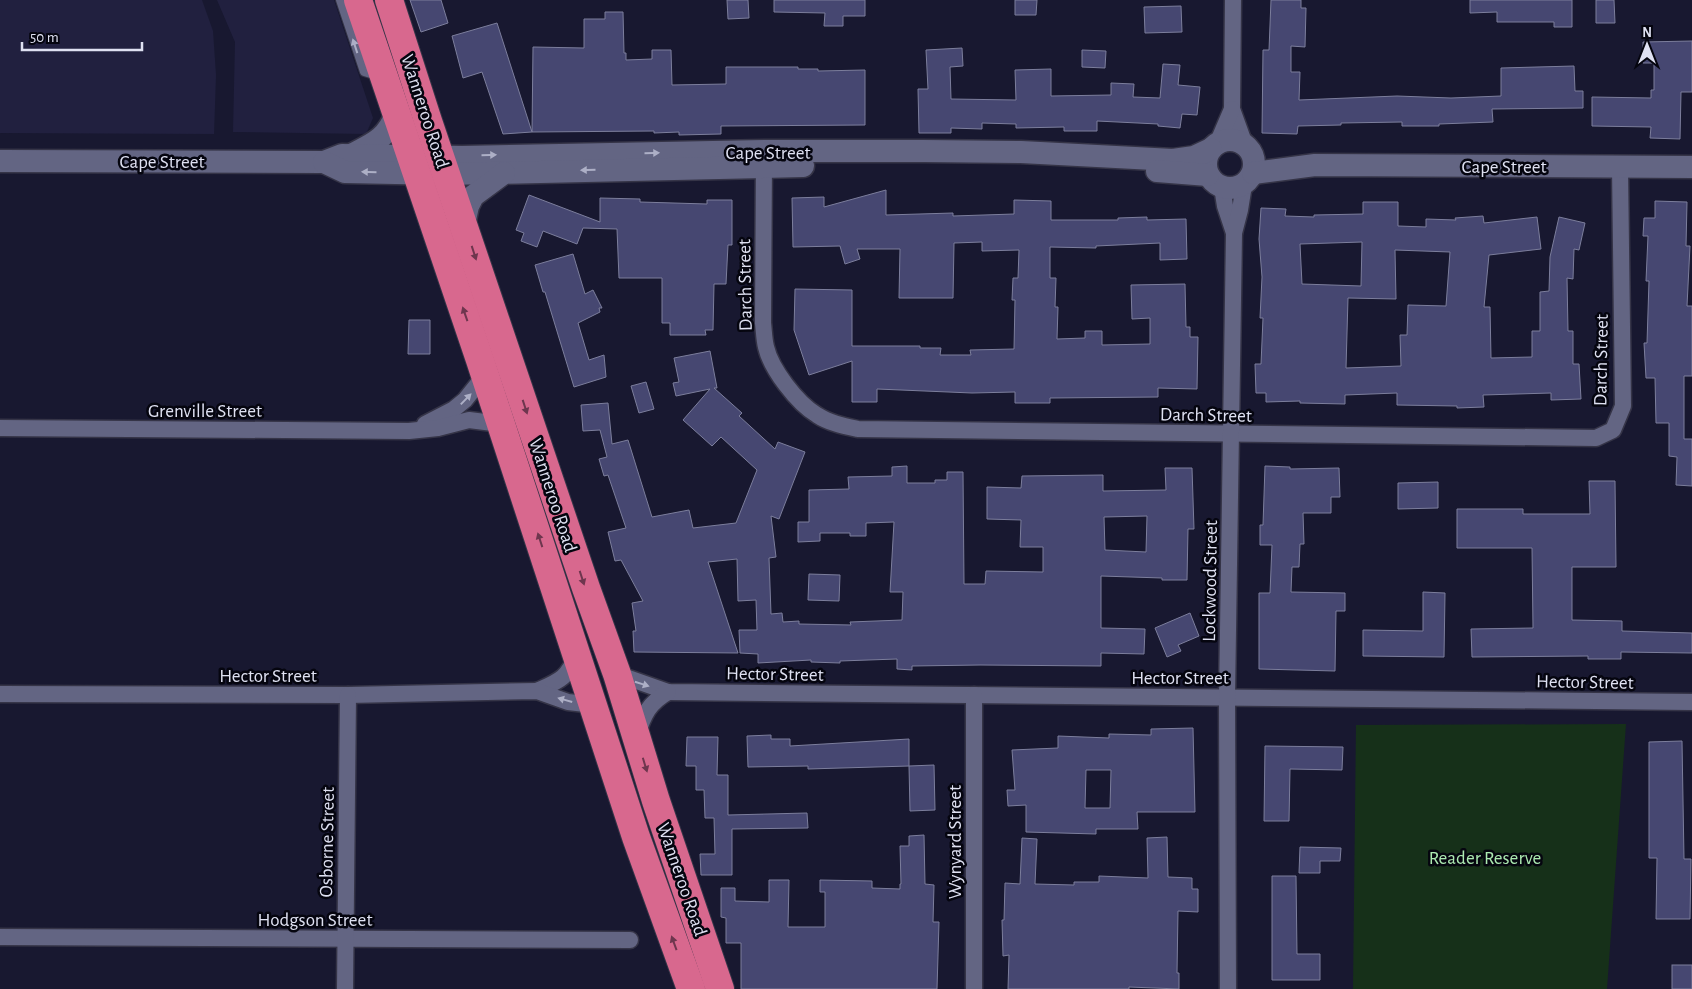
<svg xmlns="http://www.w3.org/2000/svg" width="1692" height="989" viewBox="0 0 1692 989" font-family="'Alegreya Sans',sans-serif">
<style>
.built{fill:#21203f}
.green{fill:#163019}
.building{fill:#464771;stroke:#7c7e9c;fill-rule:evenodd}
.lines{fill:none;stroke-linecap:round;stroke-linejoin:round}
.lane-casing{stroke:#353447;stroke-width:10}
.street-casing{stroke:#353447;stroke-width:19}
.secondary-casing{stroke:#353447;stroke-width:25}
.highway-casing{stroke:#353447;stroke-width:30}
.lane{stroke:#636583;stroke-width:8}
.street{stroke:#636583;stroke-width:16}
.secondary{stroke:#636583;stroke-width:22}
.highway{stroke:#d8688e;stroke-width:28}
.oneway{fill:#adafc6}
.oneway2{fill:#6e364e}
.labels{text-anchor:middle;stroke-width:5;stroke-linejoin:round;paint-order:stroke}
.street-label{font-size:19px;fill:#dfe1f2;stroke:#05050f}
.park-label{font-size:19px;fill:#aceab1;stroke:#05050f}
</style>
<rect width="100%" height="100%" fill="#181830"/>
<g class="built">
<polygon points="0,0 202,0 213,31 216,75 214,134 0,133"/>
<polygon points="217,0 334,0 373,118 366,134 233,132 235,42"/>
</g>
<polygon class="green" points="1626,724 1607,989 1353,989 1356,725"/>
<g class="building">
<polygon points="410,0 441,0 448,23 421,32"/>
<polygon points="727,0 748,0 749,18 728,19"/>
<polygon points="774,0 865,0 865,16 843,16 843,26 824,26 825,13 774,12"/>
<polygon points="1015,0 1037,0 1036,15 1015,15"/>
<polygon points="1271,0 1301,0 1301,8 1306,8 1305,47 1291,46 1291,72 1300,72 1299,100 1397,96 1451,98 1501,96 1501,68 1574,66 1575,91 1583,91 1583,108 1492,109 1493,122 1439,124 1439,126 1402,126 1402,122 1341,123 1341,125 1298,126 1297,134 1262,133 1263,50 1269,50"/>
<polygon points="1470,0 1572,0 1572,27 1554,27 1554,22 1497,22 1497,12 1470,13"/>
<polygon points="1596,0 1614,0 1615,23 1596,23"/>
<polygon points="1181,6 1182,32 1145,33 1144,7"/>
<polygon points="605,12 623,12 624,53 626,53 626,60 652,59 652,50 671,50 672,85 726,84 726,67 798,67 798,69 818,69 818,71 865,70 865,125 721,126 721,134 679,135 679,132 654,133 654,131 532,132 533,47 584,48 584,19 605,19"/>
<polygon points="497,23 532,132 503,134 482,72 463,78 452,36"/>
<polygon points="1692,41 1692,92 1681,92 1680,139 1650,138 1651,127 1592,126 1592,97 1651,98 1651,90 1654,90 1654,63 1643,63 1643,42"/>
<polygon points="962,48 963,66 950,67 951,99 1016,100 1015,70 1051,69 1051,96 1111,95 1111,83 1134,84 1133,97 1160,98 1163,64 1180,65 1178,85 1200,87 1197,115 1182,114 1180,128 1158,126 1158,124 1097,121 1097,131 1064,131 1064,127 1016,128 1016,124 982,123 982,129 951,128 951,133 919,133 918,89 928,89 926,50"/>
<polygon points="1082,50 1106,51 1105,68 1082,67"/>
<polygon points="886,190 886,215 953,213 953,216 1014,214 1014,200 1051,201 1051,220 1118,220 1118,218 1147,217 1147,220 1186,219 1187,259 1160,260 1160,243 1096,246 1096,248 1050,247 1050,278 1056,278 1055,307 1058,307 1057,339 1085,338 1085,331 1102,331 1102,345 1150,344 1150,318 1132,319 1131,285 1185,284 1186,327 1190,327 1190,337 1198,337 1197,389 1158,388 1158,397 1050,398 1050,403 1015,403 1015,392 972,393 877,389 877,402 852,402 852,361 809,375 794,330 795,289 852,290 852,346 920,346 920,348 941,348 940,355 971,355 970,350 1014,349 1015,300 1012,300 1013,278 1018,278 1019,250 982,251 982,242 954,243 953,298 899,298 900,249 857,249 860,259 845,264 840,246 793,247 792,198 824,197 824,207"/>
<polygon points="529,195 600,222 600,198 640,199 640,202 707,204 707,200 732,200 732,245 728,245 726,284 714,284 713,330 705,330 706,335 670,335 670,323 662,323 662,278 619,278 617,229 583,228 577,244 543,231 537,247 521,241 524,233 516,230"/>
<polygon points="1655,201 1687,202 1686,246 1690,246 1687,306 1692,306 1692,376 1684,376 1684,439 1692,439 1692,486 1676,485 1677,457 1669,456 1669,423 1656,423 1655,378 1646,378 1644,343 1647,343 1649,281 1646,281 1648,236 1643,236 1644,218 1655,218"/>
<path d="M1363,202h35v24l28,1v-8l30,1 -1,-2 28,-2 1,7 53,-6 4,32 -52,6 -5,52h6l1,51 41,-1v-26h8v-39l9,-1 1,-34 9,-40 26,6 -6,27 -5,-1 -1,30 -6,-1 1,53h5v33h6l2,35 -30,1v-7l-68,2 1,12 -27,1v-2l-60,-1v-12l-52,2v9l-45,-1v-2l-34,1v-9h-10l-1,-29h6l2,-46h-3l2,-41 -3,-38 2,-31 25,1 -1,7 29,1v-2l49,-1zM1362,242l-1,44 -59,-2 -2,-40zM1395,250l55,2 -4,54 -38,-1 -1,30h-7l1,31 -55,2 2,-70 48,1z"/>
<polygon points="573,254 585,294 593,290 602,308 599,308 600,312 578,323 589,360 604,355 606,377 574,387 545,292 543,292 535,265"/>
<polygon points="409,320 430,320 430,354 408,354"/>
<path d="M710,351l7,37h-3l28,25 -3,3 36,33 3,-7 27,10 -26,67 -8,-3 5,41 -7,1 2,56 11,-1 1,9 16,-1v3l52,1 -1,-3 52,-2 1,-28h-13l4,-70 -28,1v13h-16v-3h-30v8l-22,1v-20h11v-32l40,-1 -1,-12 44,-1v-9l15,-1v17h28v-3h12v-8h16l1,112h21l1,-13 57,1v-25h-23l1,-27 -34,-1v-32l34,1 1,-12 81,-1v16l63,-1 -1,-22h27l2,61h-6l-1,51h-25v-2l-61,-2v52l44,1 -1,25 -43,-1v13l-121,-1 -68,1v4l-15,-1v-10l-57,2v2l-29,-1v-2l-53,3v-9l-18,-1 -1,-23h18l-1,-30 -18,1 -1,-42 -29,3 30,91 -104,-1 -1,-21h3l-4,-28 11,-2 -22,-41 -6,1 -7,-29 18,-4 -18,-53 -4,1 -5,-17 8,-2 -7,-27 -17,1 -2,-26 27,-2 4,41 16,-4 24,77 37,-7 4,18 43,-5 21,-53 -36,-33 -9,9 -29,-26 27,-31 -34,7 -3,-13 6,-1 -5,-24zM1147,516l-1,36 -41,-2 -1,-33z"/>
<polygon points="646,382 654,409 639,413 631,386"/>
<polygon points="1265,466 1290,467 1290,469 1339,468 1340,497 1331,497 1331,513 1303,513 1304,544 1300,544 1299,567 1292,567 1291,592 1345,593 1345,611 1336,611 1335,671 1259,669 1259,593 1270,593 1272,545 1260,545 1260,525 1263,525"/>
<polygon points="1589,481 1615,481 1616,567 1572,567 1572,620 1622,621 1622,631 1692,633 1692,653 1621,652 1621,659 1588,659 1588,656 1472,657 1471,629 1533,628 1532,548 1457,548 1457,509 1523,509 1523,514 1590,514"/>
<polygon points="1438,482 1438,508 1398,509 1398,483"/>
<polygon points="809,574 840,575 839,601 808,600"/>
<polygon points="1423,592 1445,593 1444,657 1363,656 1363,630 1423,631"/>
<polygon points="1190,613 1199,636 1178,645 1181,651 1167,657 1155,628"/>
<path d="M1193,728l2,84h-58l1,17h-42v5l-70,-2v-27l-18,1 -1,-16h8l-3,-40 46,-2v-12l51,2v-4l42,1v-6zM1086,770h25l-1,38h-25z"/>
<polygon points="771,735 771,739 790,739 790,746 909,739 909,766 808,769 808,766 748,767 747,736"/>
<polygon points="687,737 718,737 717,775 728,775 728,815 807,813 808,828 732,829 732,875 701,875 700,854 715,854 714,818 705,818 704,790 696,790 696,766 686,766"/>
<polygon points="1682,741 1684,859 1691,859 1690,919 1656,919 1657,858 1649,858 1649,742"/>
<polygon points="1265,746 1343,747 1342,770 1290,769 1289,821 1264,821"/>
<polygon points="934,765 935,810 910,811 909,766"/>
<polygon points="924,835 925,884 934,885 933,922 939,922 937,989 741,989 741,943 726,943 726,918 721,917 721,888 735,888 735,901 769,902 769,880 789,880 788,927 825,927 825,892 820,892 820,880 872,881 872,888 900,889 900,884 901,884 900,846 909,846 909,836"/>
<polygon points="1167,837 1168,877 1192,878 1192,889 1198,889 1198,912 1178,911 1177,973 1179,973 1179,989 1129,987 1129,989 1008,989 1009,955 1003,956 1002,920 1004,920 1005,883 1020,884 1022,838 1037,839 1035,884 1074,885 1074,882 1099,882 1099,876 1148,878 1147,838"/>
<polygon points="1300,847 1341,848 1340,861 1320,861 1320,873 1299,873"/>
<polygon points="1272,876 1296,876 1297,954 1320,954 1320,980 1272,980"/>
<rect x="1672" y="965" width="20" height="24"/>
</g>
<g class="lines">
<g class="lane-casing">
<polyline id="lane" points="340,0 364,72 377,76"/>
</g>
<g class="street-casing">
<g id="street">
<polyline points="1233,0 1232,109 1245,145"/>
<polyline points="1217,144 1232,109"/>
<path d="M764,156l-1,167c1,8 1,16 3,24 5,22 31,56 51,68 12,8 27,11 41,14l738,9 17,-8 10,-24 -3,-239"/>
<polyline points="1222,187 1225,206 1234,233"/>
<polyline points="425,424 454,409 465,400 485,375"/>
<polyline points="0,428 409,431 438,428 469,420 501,424"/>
<polyline points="617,674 668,692 1692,702"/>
<path d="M537,691c24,-11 29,-12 41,-37"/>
<polyline points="0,694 348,695 537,691 568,702 594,705"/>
<polyline points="974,695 974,989"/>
<path d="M637,735c7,-21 12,-32 31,-43"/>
<polyline points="0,937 630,940"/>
<polyline points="345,989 348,695"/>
<polyline points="1228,989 1227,697 1234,233 1240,210 1244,185"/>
</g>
</g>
<g class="secondary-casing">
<g id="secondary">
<circle cx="1230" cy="164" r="24"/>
<path d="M353,154c21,-11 34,-16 43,-40"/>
<polyline points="0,161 324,162 342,155 462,157 764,151 924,151 1021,152 1173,160 1194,157 1211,149"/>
<polyline points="324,162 345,172 447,174 803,166"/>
<polyline points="1157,171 1208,175"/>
<polyline points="1253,173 1315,165 1692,167"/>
<polyline points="464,224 468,206 473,196 504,173"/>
</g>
</g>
<g class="highway-casing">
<g id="highway">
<polyline points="358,0 480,360 636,837 691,989"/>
<polyline points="389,0 428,121 586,588 617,674 656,801 720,989"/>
</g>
</g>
<use href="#lane" class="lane"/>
<use href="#street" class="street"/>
<use href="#secondary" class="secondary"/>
<use href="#highway" class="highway"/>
</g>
<defs><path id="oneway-solid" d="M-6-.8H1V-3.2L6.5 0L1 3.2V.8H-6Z" transform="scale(1.25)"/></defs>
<g class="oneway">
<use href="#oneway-solid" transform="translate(355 46) rotate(-108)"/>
<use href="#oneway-solid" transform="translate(652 153) rotate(-1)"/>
<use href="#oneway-solid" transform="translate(489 155) rotate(-1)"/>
<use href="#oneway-solid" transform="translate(588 170) rotate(179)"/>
<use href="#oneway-solid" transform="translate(369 172) rotate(-179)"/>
<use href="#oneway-solid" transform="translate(466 399) rotate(-46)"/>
<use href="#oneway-solid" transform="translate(642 684) rotate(18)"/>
<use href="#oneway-solid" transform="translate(565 700) rotate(-164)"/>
</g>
<g class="oneway2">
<use href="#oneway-solid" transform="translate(474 253) rotate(72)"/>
<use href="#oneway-solid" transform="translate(465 314) rotate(-109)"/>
<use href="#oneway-solid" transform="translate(525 407) rotate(72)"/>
<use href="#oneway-solid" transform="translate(540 540) rotate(-108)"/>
<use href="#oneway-solid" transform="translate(582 578) rotate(72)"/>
<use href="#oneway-solid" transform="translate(645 765) rotate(73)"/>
<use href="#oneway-solid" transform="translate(674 943) rotate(-110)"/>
</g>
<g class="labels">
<g class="street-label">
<text transform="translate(426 111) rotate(72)" y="7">Wanneroo Road</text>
<text x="768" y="159">Cape Street</text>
<text x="162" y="168">Cape Street</text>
<text x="1504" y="173">Cape Street</text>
<text transform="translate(744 285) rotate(-91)" y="7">Darch Street</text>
<text transform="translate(1600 360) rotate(-89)" y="7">Darch Street</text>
<text x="205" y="417">Grenville Street</text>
<text transform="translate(1206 414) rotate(1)" y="7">Darch Street</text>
<text transform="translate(554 495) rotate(72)" y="7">Wanneroo Road</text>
<text transform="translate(1209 581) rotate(-89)" y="7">Lockwood Street</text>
<text transform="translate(775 673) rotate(1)" y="7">Hector Street</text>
<text x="268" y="682">Hector Street</text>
<text x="1180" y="684">Hector Street</text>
<text transform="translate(1585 681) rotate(1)" y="7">Hector Street</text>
<text transform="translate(326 842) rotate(-89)" y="7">Osborne Street</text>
<text transform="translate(954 842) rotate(-90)" y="7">Wynyard Street</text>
<text transform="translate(683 879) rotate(71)" y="7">Wanneroo Road</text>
<text x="315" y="926">Hodgson Street</text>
</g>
<g class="park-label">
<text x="1485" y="864">Reader Reserve</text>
</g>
</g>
<g transform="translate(1647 45)" stroke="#05050f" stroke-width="4" paint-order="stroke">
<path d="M0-4L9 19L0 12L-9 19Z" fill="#dfe1f2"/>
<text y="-8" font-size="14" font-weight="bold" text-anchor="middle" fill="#dfe1f2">N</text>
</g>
<path d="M22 42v8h120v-8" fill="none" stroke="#dfe1f2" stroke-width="2.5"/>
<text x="30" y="42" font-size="15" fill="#dfe1f2" stroke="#05050f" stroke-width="4" paint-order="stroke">50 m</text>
</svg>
